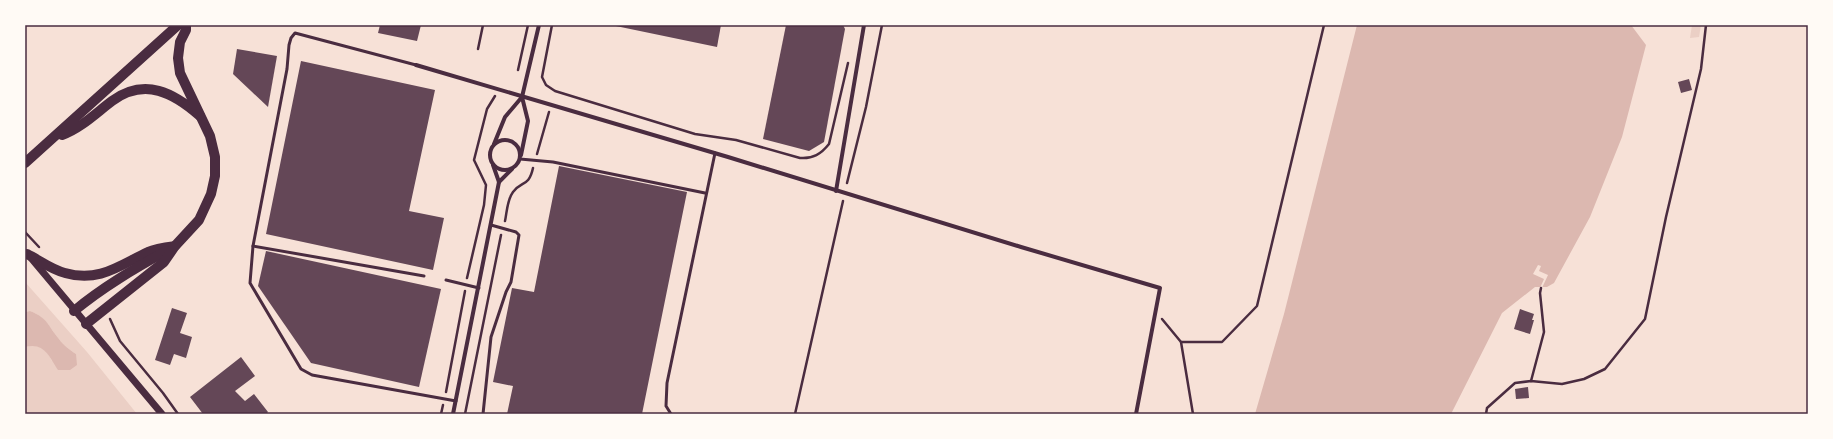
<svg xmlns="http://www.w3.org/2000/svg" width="1833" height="439" viewBox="0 0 1833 439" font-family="'Alegreya Sans',sans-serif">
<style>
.green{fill:#ebcfc5}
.water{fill:#dcb8b0}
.pier{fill:#f7e1d7}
.building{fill:#644757}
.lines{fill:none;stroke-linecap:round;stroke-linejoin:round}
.path{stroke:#4a2c40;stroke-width:2.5}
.service{stroke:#4a2c40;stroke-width:3}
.minor{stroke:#4a2c40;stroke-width:4}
.tertiary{stroke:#4a2c40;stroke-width:7}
.primary{stroke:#4a2c40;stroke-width:10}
.neatline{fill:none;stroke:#4a2c40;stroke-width:1.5}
</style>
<rect width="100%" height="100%" fill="#f7e1d7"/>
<g class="green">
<polygon points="1692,25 1701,25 1699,37 1690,38"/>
<path d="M25,282l62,70 50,62h-112v-67c14,-4 21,2 27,14l24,-7c-6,-4 -13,-9 -17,-15 -10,-12 -13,-22 -29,-28l-5,1z"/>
</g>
<g class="water">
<polygon points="1357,25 1631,25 1646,45 1622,137 1590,217 1554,283 1547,287 1535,287 1502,313 1451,414 1255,414 1284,314"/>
<path d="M30,311c18,7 18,15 29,28 4,6 11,11 17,15l1,11 -7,5h-12c-9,-14 -14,-28 -33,-23v-35z"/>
</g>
<polygon class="pier" points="1538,265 1541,266 1539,271 1548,275 1542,288 1540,288 1544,279 1533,274"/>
<g class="building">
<polygon points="380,25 421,25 417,41 378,33"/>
<polygon points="611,25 721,25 717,47"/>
<polygon points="786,25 843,25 845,29 824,142 809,151 763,139"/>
<polygon points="237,49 277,56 268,107 233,74"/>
<polygon points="301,61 435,90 409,211 444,218 433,270 266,234"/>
<polygon points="1689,79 1692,90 1681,93 1678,82"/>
<polygon points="559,166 687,192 642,414 507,414 513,386 493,382 512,288 534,292"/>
<polygon points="266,251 441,289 419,387 311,363 258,286"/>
<polygon points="172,308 187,313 180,333 192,337 186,358 174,354 170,365 155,360"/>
<polygon points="1520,309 1534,314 1532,320 1534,320 1530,334 1514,329"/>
<polygon points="241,357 255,376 235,391 245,401 254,394 268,412 266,414 203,414 190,397"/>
<polygon points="1528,387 1529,398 1516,399 1515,389"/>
</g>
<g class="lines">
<g class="path">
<path d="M552,25l-10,52 4,8 9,6 140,43 41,6 64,18c13,1 21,-4 29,-14l19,-81"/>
<polyline points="478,49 483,25"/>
<polyline points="518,70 528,25"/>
<polyline points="537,154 549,112"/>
<polyline points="847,183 866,107 882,25"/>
<path d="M505,221c2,-9 2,-21 8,-29 8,-11 16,-5 20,-24"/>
<polyline points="25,232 39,247"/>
<polyline points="467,278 484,205 486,185 474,160 487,109 495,96"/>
<polyline points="110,319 120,341 163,393 178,414"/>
<polyline points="1162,319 1181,342 1193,414"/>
<polyline points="1181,342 1222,342 1257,306 1324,25"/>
<polyline points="1531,381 1544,332 1540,293 1541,288"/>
<polyline points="446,392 465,291"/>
<polyline points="441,414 443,405"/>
<polyline points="465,414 501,235"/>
<polyline points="795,414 843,201"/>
<polyline points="1486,414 1487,408 1515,383 1531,381 1562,384 1584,379 1605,369 1645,319 1666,217 1701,69 1706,25"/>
</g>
<g class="service">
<polyline points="416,65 295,33 291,38 289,45 287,69 253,246 250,283 301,369 312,375 456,401"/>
<polyline points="520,159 553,162 705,193"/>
<polyline points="253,246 424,276"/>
<polyline points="446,280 479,288"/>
<polyline points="483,414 491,337 506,292 511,282 519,235 516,232 491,225"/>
<polyline points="671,414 666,406 667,383 715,153"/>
</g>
<g class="minor">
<polyline points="416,65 728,157 1021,247 1160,288 1136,414"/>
<circle cx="505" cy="155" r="15"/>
<polyline points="494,144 505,117 522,97"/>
<polyline points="521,155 528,121 522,97 539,25"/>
<polyline points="499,182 512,169"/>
<polyline points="836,191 864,25"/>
<polyline points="453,414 499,182 493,165"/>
</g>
<polyline class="tertiary" points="31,258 162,414"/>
<g class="primary">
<path d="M62,135c19,-7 34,-22 50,-34 33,-24 62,-8 88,15"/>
<polyline points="25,163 178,25"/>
<path d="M27,254c12,6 25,16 38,19 34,10 55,-8 83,-21 8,-4 18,-5 27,-6"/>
<path d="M74,311c29,-24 60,-42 92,-60"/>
<polyline points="86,324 164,262 175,246 199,220 211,194 215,176 215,157 210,136 180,73 178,58 180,42 186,30 186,25"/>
</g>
</g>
<rect width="1833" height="439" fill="none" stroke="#fffaf5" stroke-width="52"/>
<rect x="26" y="26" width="1781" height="387" class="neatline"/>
</svg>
